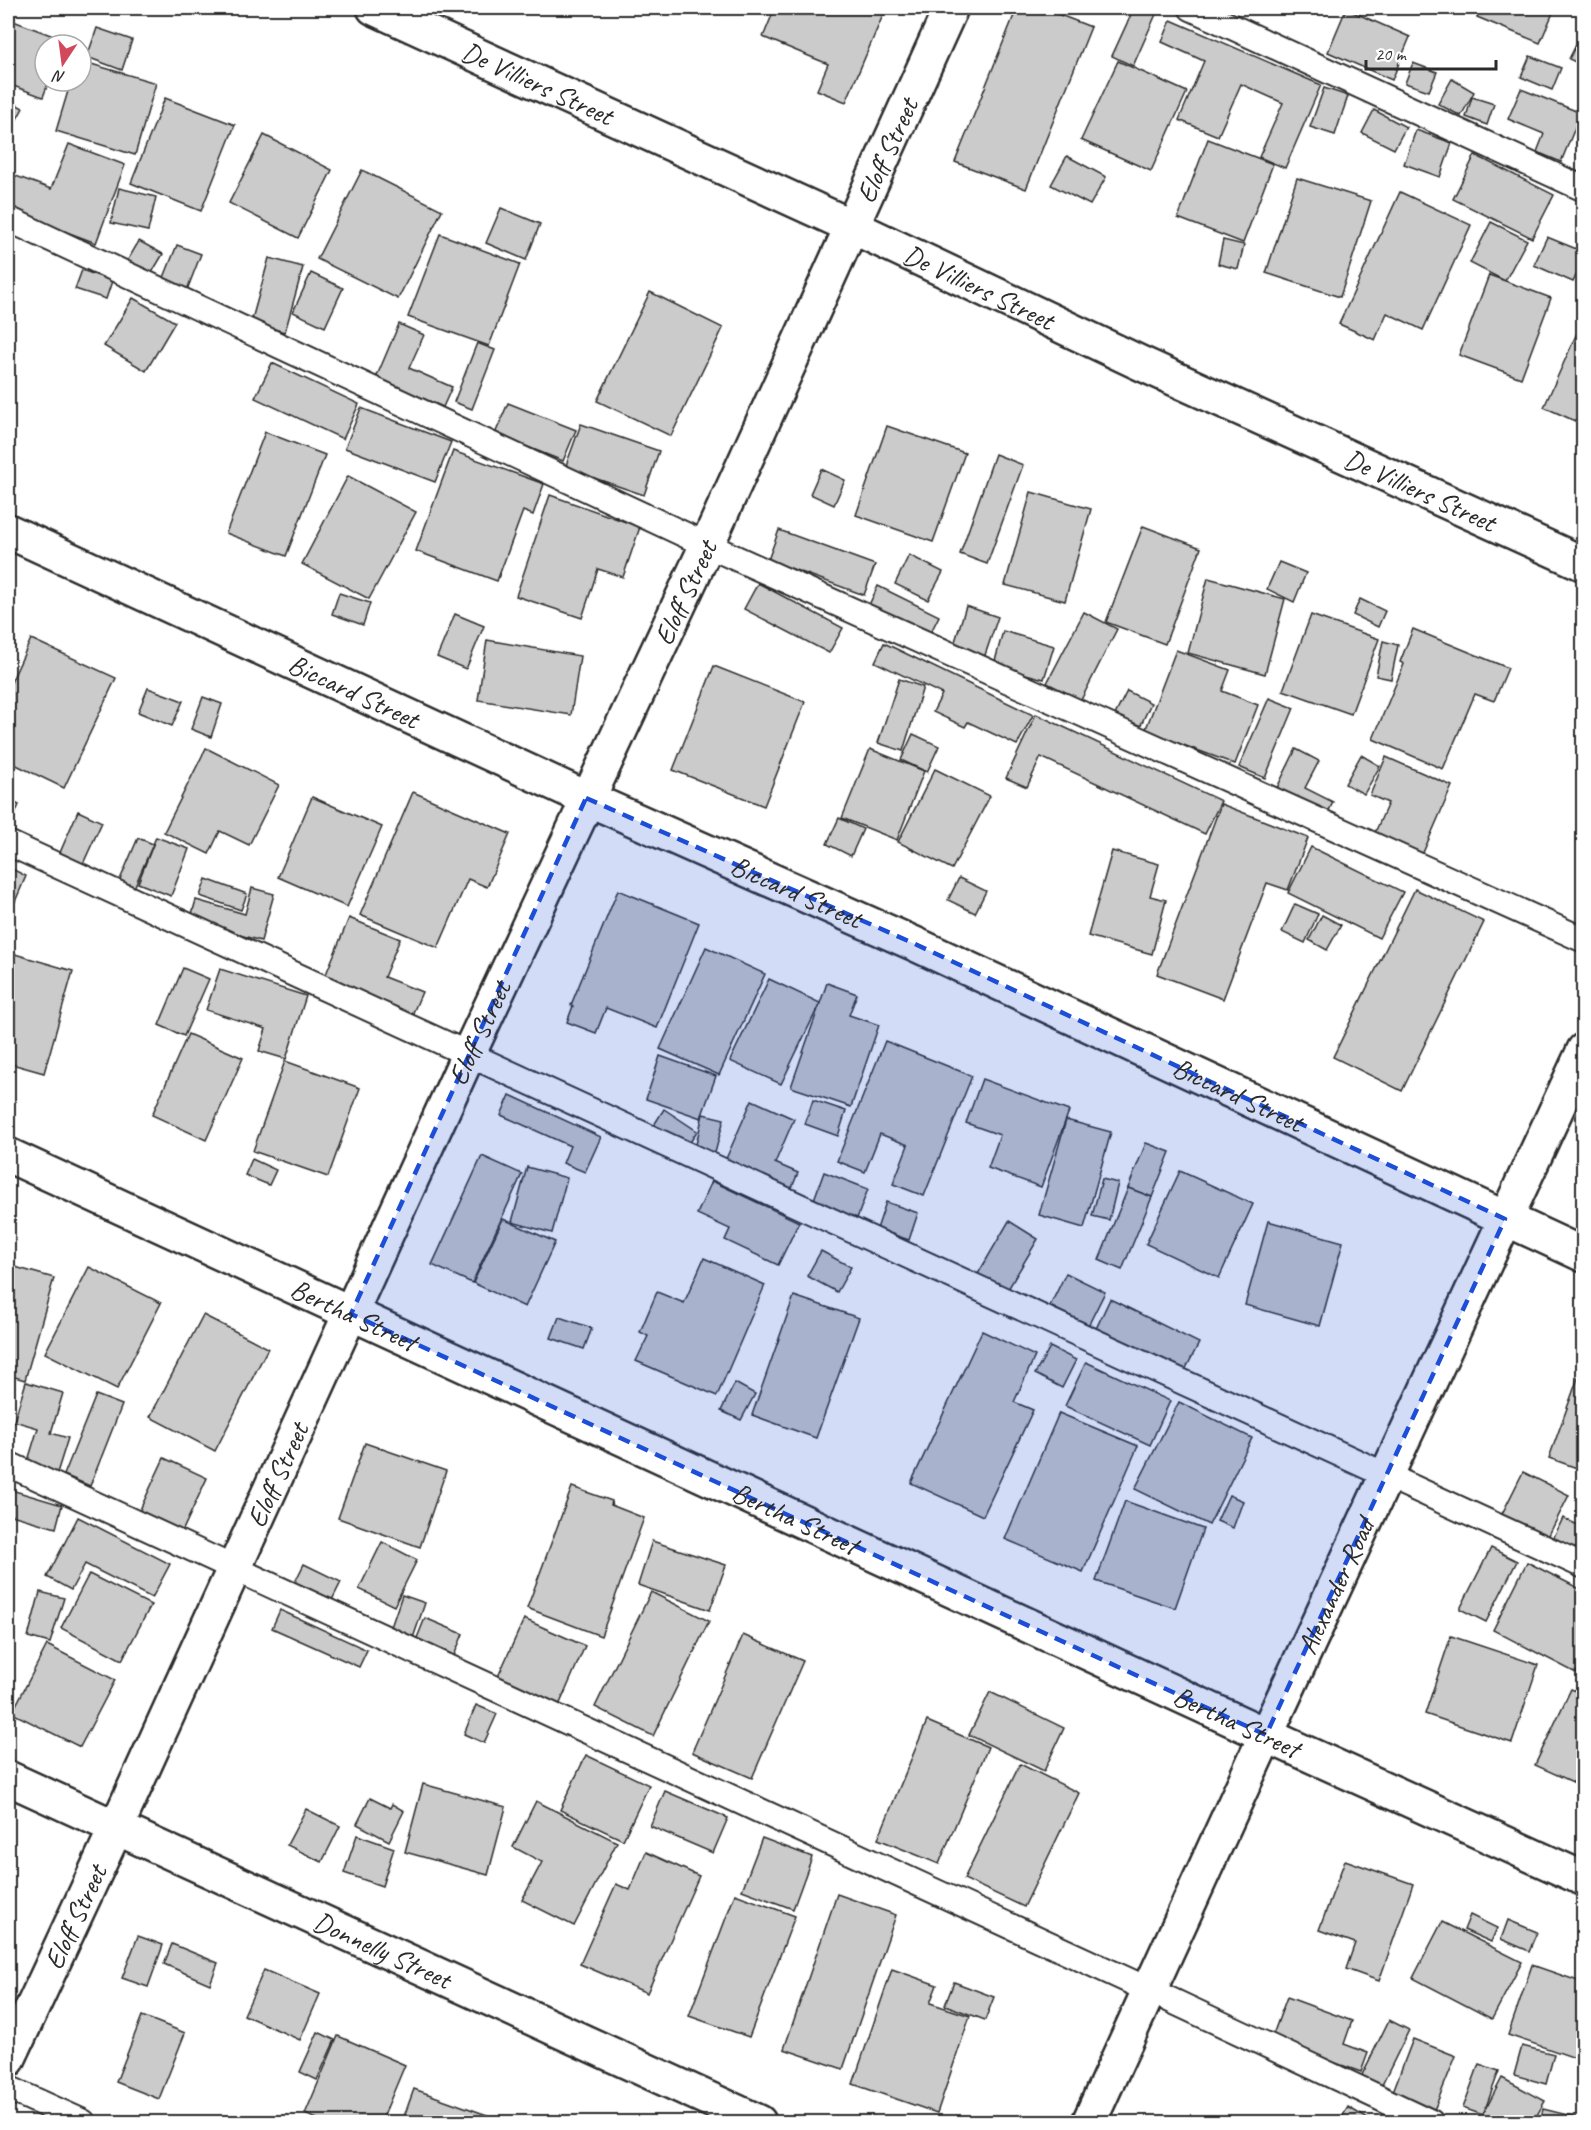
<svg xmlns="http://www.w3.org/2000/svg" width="1591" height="2130" viewBox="0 0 1591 2130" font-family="Caveat,sans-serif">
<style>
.building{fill:#cbcbcb;stroke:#2b2b2b;stroke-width:1.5}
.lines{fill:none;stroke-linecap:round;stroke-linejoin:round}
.service-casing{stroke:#2b2b2b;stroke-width:28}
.minor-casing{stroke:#2b2b2b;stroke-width:38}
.service{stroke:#fff;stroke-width:24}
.minor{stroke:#fff;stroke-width:33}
.marked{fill:#1d4ed8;fill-opacity:0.2;stroke:#1d4ed8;stroke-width:4.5;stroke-dasharray:12 8;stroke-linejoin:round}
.labels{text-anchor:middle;stroke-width:4.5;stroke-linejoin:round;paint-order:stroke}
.street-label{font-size:28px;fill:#2b2b2b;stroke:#fff}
</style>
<rect width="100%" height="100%" fill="#fff"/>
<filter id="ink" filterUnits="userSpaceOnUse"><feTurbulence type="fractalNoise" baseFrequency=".0167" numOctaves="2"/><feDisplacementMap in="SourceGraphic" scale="12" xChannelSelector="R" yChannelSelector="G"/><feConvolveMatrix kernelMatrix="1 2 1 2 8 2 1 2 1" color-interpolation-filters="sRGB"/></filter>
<g filter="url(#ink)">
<g class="building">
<polygon points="775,8 886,8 846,102 817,90 828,64 763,37"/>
<polygon points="1017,8 1042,8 1091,27 1026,189 955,162"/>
<polygon points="1134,8 1147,8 1157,12 1133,66 1112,56"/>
<polygon points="1481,8 1555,8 1540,43 1477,17"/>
<polygon points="1346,9 1410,37 1392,80 1328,52"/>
<polygon points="8,19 64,40 63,45 45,45 45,81 49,81 43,97 8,84"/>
<polygon points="1171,20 1321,85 1285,168 1259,157 1283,103 1241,84 1218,136 1179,120 1204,61 1162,42"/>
<polygon points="97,28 132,40 122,70 87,57"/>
<polygon points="1584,29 1584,66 1569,59"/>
<polygon points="1530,56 1561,68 1552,90 1521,77"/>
<polygon points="81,61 156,83 135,155 56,131 71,81 81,81"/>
<polygon points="1118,61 1187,92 1151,171 1081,140"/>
<polygon points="1413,63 1437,72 1429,91 1405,83"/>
<polygon points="1452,79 1474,92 1461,116 1438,104"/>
<polygon points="1324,88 1348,96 1335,135 1310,127"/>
<polygon points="1521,89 1581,113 1561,162 1537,152 1544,134 1508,119"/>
<polygon points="1472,97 1494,104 1487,125 1466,117"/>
<polygon points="165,98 235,125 201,211 131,183"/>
<polygon points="8,100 23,108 8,135"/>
<polygon points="1374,110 1406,127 1394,149 1362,133"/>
<polygon points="1416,130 1452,143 1440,177 1404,164"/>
<polygon points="264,135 332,170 298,238 229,203"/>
<polygon points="1208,139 1273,164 1243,243 1178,218"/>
<polygon points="69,144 125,165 96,243 8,210 8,173 51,189"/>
<polygon points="1475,155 1554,195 1532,238 1453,199"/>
<polygon points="1067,156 1106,177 1090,205 1051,185"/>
<polygon points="362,170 442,210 398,299 317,259"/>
<polygon points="1297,178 1371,201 1340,297 1266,273"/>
<polygon points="119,188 156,197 148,231 111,223"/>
<polygon points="1400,192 1471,225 1423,330 1387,313 1375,340 1339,324"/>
<polygon points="501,208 540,224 526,260 486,243"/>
<polygon points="1491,222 1527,240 1505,281 1470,263"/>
<polygon points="440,234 520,264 489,346 408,317"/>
<polygon points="1547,237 1584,252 1584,259 1573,282 1534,265"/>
<polygon points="1223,240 1244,245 1238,269 1218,264"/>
<polygon points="139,241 163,254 150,276 126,263"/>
<polygon points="177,245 201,254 187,290 163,280"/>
<polygon points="269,258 303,267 285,332 251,323"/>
<polygon points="82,270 112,281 106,299 75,289"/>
<polygon points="311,273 343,288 325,327 293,312"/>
<polygon points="1489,275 1551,298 1521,378 1459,355"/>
<polygon points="650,292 723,328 671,436 597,401"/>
<polygon points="133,298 175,322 146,371 104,346"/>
<polygon points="399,324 424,335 409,368 452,387 443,407 376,378"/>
<polygon points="1577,333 1584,336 1584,425 1544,407"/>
<polygon points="477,343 495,350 472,409 454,402"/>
<polygon points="272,363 359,404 343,439 255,398"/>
<polygon points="508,403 576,430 563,461 495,434"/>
<polygon points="361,408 451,442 435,482 345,448"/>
<polygon points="581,424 659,451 644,495 565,468"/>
<polygon points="887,426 965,453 933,542 856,515"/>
<polygon points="265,432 325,455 286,556 226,533"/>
<polygon points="453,451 544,484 533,515 523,511 497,581 416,551"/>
<polygon points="995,454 1023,465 987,564 960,554"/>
<polygon points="821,469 845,480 834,505 810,494"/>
<polygon points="348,476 416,512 369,599 302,564"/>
<polygon points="1031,492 1091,509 1065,601 1005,585"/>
<polygon points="550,495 640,527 623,577 598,569 582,618 516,596"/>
<polygon points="1143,526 1201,548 1165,644 1106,622"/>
<polygon points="779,530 875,565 864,595 768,560"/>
<polygon points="909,555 943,572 928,600 895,584"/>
<polygon points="1279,562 1306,573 1294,602 1267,589"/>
<polygon points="1208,578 1285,599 1265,674 1188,653"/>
<polygon points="758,583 843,628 829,653 744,609"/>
<polygon points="878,586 939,616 930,634 869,605"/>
<polygon points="339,593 370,603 363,625 332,614"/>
<polygon points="1360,599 1385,611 1378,627 1353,615"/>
<polygon points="966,606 998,617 984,658 953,648"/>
<polygon points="1084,612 1117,629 1081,700 1047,683"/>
<polygon points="455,614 484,626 466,669 437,657"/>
<polygon points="1311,615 1379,639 1351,714 1283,690"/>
<polygon points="1413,629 1508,668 1494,701 1475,694 1443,769 1373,739 1404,664 1400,662"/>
<polygon points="1003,631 1054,646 1044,679 994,665"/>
<polygon points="31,639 116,678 64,788 8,761 8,689"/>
<polygon points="487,640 580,656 571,715 478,700"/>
<polygon points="1383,641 1398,645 1391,679 1376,676"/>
<polygon points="884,643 1033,715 1017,745 968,722 965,727 933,712 942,694 875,662"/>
<polygon points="1176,650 1230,670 1222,691 1258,705 1235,764 1145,731"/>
<polygon points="714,666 805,702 764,806 673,770"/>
<polygon points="899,679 923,687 903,751 878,743"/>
<polygon points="148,688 183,701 172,726 138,712"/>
<polygon points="1127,691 1151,703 1138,731 1113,719"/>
<polygon points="203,697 222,704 211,737 191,729"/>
<polygon points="1269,698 1294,708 1265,778 1239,767"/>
<polygon points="1036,714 1221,801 1205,834 1041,757 1027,787 1006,778"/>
<polygon points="913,734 939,746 927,772 901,760"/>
<polygon points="206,748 279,785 249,845 220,831 209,854 164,832"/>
<polygon points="870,749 924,771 897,840 842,818"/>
<polygon points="1296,749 1319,761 1305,788 1333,802 1326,817 1275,792"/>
<polygon points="1361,755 1380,766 1364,794 1345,784"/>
<polygon points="1386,757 1452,786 1422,855 1374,835 1388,803 1370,795"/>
<polygon points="935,769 990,796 952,869 898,842"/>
<polygon points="413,792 510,834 487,887 468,879 438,948 360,915"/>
<polygon points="312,797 382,827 347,907 278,877"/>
<polygon points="8,800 19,805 8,831"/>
<polygon points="1221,804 1308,838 1288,890 1267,883 1223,999 1157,974"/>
<polygon points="78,811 102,822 82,866 59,855"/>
<polygon points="839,818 863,829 851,856 827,844"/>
<polygon points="156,837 189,849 171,896 138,883"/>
<polygon points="138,838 153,844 134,888 119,882"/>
<polygon points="1311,847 1403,892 1379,938 1288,893"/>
<polygon points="1112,851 1159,864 1150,896 1166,900 1152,954 1088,936"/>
<polygon points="8,867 26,876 8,918"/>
<polygon points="959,878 986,891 975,913 948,900"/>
<polygon points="206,879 247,894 241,910 200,896"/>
<polygon points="252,888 274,894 261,941 190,921 196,900 245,914"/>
<polygon points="1415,889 1484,922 1402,1091 1333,1057"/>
<polygon points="618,890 699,923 657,1028 606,1008 596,1033 567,1022 573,1006 571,1005"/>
<polygon points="1295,904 1318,914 1305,943 1282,932"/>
<polygon points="1322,915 1341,925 1327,950 1309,940"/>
<polygon points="349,918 400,939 384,977 422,992 412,1015 324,979"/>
<polygon points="706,947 765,974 719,1075 660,1049"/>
<polygon points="8,952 73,971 44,1073 8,1063"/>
<polygon points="183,968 209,979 184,1036 159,1025"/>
<polygon points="220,969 306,996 286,1059 259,1051 266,1029 206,1010"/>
<polygon points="769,979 820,1003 781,1084 730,1061"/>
<polygon points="827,983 857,994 849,1015 879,1025 851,1107 791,1087"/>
<polygon points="188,1034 243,1058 206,1140 152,1115"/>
<polygon points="885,1041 972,1076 924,1196 893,1184 908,1145 880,1134 865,1172 837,1161"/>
<polygon points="660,1056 716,1076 701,1118 646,1099"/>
<polygon points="285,1061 360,1088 328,1177 253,1151"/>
<polygon points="982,1079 1069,1111 1041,1187 988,1168 1000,1135 966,1123"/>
<polygon points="510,1095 601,1137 585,1172 563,1163 570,1146 501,1115"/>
<polygon points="752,1100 794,1119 775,1163 798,1173 791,1190 725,1161"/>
<polygon points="813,1100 846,1111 838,1136 805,1124"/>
<polygon points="664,1109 697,1131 688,1146 654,1125"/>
<polygon points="703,1114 724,1119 715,1153 695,1149"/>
<polygon points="1066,1120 1111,1132 1084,1228 1039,1215"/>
<polygon points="1146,1143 1170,1152 1152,1197 1128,1188"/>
<polygon points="482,1156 522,1174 472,1283 432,1265"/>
<polygon points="252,1159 276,1170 269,1185 245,1175"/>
<polygon points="527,1167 567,1178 552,1233 512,1222"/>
<polygon points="1180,1171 1253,1204 1219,1278 1146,1244"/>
<polygon points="824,1172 868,1189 856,1221 812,1205"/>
<polygon points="1102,1179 1118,1183 1109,1220 1092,1216"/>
<polygon points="712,1181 799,1222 778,1265 725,1240 730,1229 697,1214"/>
<polygon points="1128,1188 1152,1197 1122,1270 1099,1260"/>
<polygon points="886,1202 918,1213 909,1240 877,1229"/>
<polygon points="503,1219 555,1242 525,1307 473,1283"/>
<polygon points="1009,1221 1038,1239 1004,1296 975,1279"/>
<polygon points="1268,1221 1343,1242 1320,1326 1245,1305"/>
<polygon points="821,1251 851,1267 837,1292 807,1276"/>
<polygon points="704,1258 765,1285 717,1396 636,1361 648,1336 640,1332 657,1292 684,1303"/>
<polygon points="8,1265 54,1278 25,1380 8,1375"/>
<polygon points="89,1267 161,1303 117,1389 45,1353"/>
<polygon points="1066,1273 1105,1292 1088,1326 1050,1306"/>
<polygon points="794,1296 859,1318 816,1438 752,1415"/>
<polygon points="1110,1299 1199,1343 1182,1376 1094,1333"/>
<polygon points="203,1315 268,1348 215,1451 150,1417"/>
<polygon points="559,1317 592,1328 584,1349 551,1338"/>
<polygon points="982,1331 1035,1356 1014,1402 1033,1410 983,1516 911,1483"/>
<polygon points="1050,1347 1076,1360 1062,1388 1035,1374"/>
<polygon points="1584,1361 1584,1450 1577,1468 1549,1458"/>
<polygon points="1086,1362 1170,1401 1150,1445 1065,1406"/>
<polygon points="26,1382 63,1393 51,1433 68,1438 57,1473 27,1464 38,1428 14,1421"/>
<polygon points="735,1383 755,1394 741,1420 721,1411"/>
<polygon points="96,1395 122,1405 90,1486 64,1475"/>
<polygon points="1179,1402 1252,1438 1209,1525 1135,1489"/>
<polygon points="1059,1413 1138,1446 1083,1572 1005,1539"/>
<polygon points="365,1443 446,1471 420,1547 338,1518"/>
<polygon points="164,1458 207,1478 181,1534 138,1514"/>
<polygon points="1523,1472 1569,1495 1547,1539 1501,1516"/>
<polygon points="572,1487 612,1501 611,1505 644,1518 601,1636 527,1608"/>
<polygon points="8,1489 62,1505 56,1528 8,1514"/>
<polygon points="1229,1495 1243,1501 1233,1528 1217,1521"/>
<polygon points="1125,1501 1203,1529 1175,1608 1096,1581"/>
<polygon points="78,1517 170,1564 152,1598 85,1564 71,1590 47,1577"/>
<polygon points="1563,1518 1584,1528 1584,1556 1552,1541"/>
<polygon points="652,1541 726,1565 710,1610 638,1585"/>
<polygon points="382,1542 417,1560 394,1606 359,1589"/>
<polygon points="1491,1548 1517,1561 1486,1622 1460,1609"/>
<polygon points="1527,1562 1584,1591 1584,1658 1576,1673 1493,1630"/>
<polygon points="304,1564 341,1582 329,1606 292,1588"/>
<polygon points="89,1574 151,1605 122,1660 61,1628"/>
<polygon points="40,1592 64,1598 50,1643 28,1637"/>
<polygon points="651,1592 709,1621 653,1736 595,1707"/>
<polygon points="402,1595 425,1603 413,1638 390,1630"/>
<polygon points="280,1610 367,1650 359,1667 272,1628"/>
<polygon points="425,1618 463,1634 453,1658 415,1643"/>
<polygon points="524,1619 585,1646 558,1708 496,1681"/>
<polygon points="743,1635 803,1661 752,1778 692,1752"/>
<polygon points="1451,1636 1538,1665 1512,1743 1425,1714"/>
<polygon points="47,1645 115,1680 80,1747 12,1713"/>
<polygon points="1571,1689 1584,1694 1584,1787 1535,1765"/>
<polygon points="990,1692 1064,1728 1044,1771 969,1735"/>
<polygon points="476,1705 497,1714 484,1743 464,1734"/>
<polygon points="927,1721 988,1747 939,1864 878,1839"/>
<polygon points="586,1755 649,1785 623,1840 560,1810"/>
<polygon points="1020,1764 1079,1793 1024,1907 964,1879"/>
<polygon points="423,1784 506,1807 488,1875 405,1852"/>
<polygon points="665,1791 728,1818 713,1853 650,1826"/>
<polygon points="370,1798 390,1808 392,1804 404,1811 389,1841 357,1824"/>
<polygon points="536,1801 617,1842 574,1926 522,1900 542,1862 513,1847"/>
<polygon points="306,1809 340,1826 322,1862 287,1845"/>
<polygon points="357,1835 394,1848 382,1886 344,1873"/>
<polygon points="762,1838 812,1857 793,1909 742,1890"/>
<polygon points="646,1852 699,1876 647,1993 580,1964 616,1884 630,1890"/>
<polygon points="1345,1860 1413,1884 1379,1981 1346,1969 1355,1943 1319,1930"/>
<polygon points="735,1894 795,1916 749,2037 689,2016"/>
<polygon points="837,1894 896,1915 843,2069 784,2049"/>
<polygon points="1470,1915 1497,1928 1491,1942 1464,1930"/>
<polygon points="1508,1920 1537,1932 1529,1951 1501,1939"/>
<polygon points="1442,1922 1522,1962 1492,2019 1413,1978"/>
<polygon points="138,1936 163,1945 148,1987 122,1978"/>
<polygon points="172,1944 218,1963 210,1984 164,1964"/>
<polygon points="1532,1965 1584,1983 1584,2061 1508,2035"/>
<polygon points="892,1969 937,1985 930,2003 970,2016 937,2113 853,2084"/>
<polygon points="264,1970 320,1994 300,2040 244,2015"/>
<polygon points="954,1982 994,1997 985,2020 945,2005"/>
<polygon points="1287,1997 1352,2021 1344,2044 1368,2053 1361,2072 1271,2040"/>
<polygon points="142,2016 185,2033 159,2099 116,2082"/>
<polygon points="1389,2020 1409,2030 1381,2087 1361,2077"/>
<polygon points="318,2032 335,2040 317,2080 300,2072"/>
<polygon points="338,2036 405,2065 381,2122 324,2122 305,2114"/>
<polygon points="1413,2039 1456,2056 1434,2110 1392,2094"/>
<polygon points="1522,2046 1554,2054 1546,2084 1514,2075"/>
<polygon points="1479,2064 1499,2071 1483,2115 1463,2108"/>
<polygon points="1502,2078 1545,2101 1533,2122 1479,2122"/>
<polygon points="414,2089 487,2115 484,2122 402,2122"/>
<polygon points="1348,2107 1373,2122 1339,2122"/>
<polygon points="1543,2109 1584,2119 1584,2122 1540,2122"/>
</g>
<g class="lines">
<g class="service-casing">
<g id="service">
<polyline points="1191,8 1584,189"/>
<polyline points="8,219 707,545 1584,940"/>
<polyline points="8,843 1584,1566"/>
<polyline points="8,1464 1149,1990 1431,2122"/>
<polyline points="8,2088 83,2122"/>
</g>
</g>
<g class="minor-casing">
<g id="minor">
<path id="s1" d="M374,8l477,218 287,136 446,202"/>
<path id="s2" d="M8,531l578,267 329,146 669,311"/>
<path id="s3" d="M8,1155l1258,580 318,144"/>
<path id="s4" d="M8,1778l751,344"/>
<path id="s5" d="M8,2060l108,-232 353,-775 238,-508 244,-537"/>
<path id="s6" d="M1089,2122l177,-387 318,-685"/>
</g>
</g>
<use href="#service" class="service"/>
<use href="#minor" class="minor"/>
</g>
</g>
<path class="marked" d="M586,798l329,146 590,275 -239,516 -915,-421z"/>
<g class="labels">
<g class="street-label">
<text dy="10" stroke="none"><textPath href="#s1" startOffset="180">De Villiers Street</textPath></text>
<text dy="10" stroke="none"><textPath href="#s5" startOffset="2102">Eloff Street</textPath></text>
<text dy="10" stroke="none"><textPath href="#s1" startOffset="666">De Villiers Street</textPath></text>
<text dy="10" stroke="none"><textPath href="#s1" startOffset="1152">De Villiers Street</textPath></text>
<text dy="10" stroke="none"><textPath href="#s5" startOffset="1616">Eloff Street</textPath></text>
<text dy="10" stroke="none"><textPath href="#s2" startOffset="381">Biccard Street</textPath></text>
<text dy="10" stroke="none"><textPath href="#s2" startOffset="867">Biccard Street</textPath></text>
<text dy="10" stroke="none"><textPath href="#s5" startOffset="1130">Eloff Street</textPath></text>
<text dy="10" stroke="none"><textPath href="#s2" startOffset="1353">Biccard Street</textPath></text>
<text dy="10" stroke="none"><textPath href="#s3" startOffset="381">Bertha Street</textPath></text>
<text dy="10" stroke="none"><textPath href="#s5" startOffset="644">Eloff Street</textPath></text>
<text dy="10" stroke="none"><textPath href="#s3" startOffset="867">Bertha Street</textPath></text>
<text dy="10" stroke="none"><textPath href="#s6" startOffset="590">Alexander Road</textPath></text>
<text dy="10" stroke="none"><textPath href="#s3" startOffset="1353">Bertha Street</textPath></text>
<text dy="10" stroke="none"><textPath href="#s5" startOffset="158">Eloff Street</textPath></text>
<text dy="10" stroke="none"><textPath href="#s4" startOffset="412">Donnelly Street</textPath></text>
</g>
</g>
<rect width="1591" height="2130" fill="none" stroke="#fff" stroke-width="30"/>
<rect x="15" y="15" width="1561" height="2100" fill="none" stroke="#2b2b2b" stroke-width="2" filter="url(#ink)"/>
<g transform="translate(63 63) rotate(193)"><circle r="28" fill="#ffffff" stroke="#aaaaaa" stroke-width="1.5"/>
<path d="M0-4.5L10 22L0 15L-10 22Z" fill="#d1495b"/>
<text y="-9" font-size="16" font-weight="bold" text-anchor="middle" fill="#2b2b2b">N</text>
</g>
<path d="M1366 60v9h130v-9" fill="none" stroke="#2b2b2b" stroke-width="3"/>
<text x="1375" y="60" font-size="18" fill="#2b2b2b" stroke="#ffffff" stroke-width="4.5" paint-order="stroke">20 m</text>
</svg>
